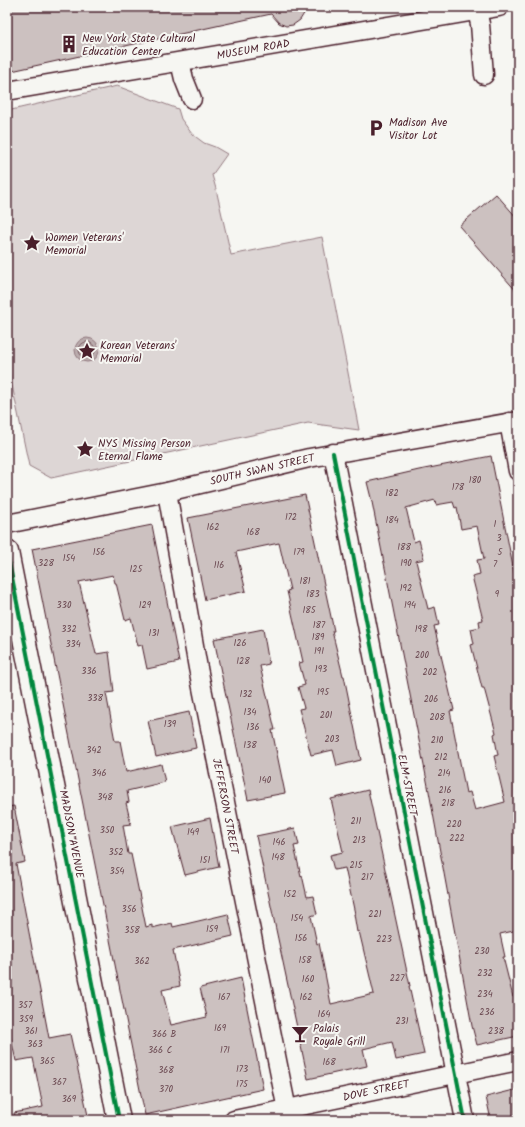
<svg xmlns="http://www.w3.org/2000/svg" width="525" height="1127" viewBox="0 0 525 1127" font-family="Kalam,sans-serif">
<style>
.green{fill:#ddd6d5;stroke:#947a80}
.water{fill:#bbadae;stroke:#8e747a}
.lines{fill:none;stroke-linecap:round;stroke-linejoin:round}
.shore{stroke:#77585f;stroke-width:1}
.building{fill:#ccc1c0;stroke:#4a1f2b;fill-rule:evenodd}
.minor-casing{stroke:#4a1f2b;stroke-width:21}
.major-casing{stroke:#4a1f2b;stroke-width:25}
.minor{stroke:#f6f6f2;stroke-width:18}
.major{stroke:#f6f6f2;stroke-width:22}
.cycleway-casing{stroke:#f6f6f2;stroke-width:6}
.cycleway{stroke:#00873e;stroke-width:4}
.labels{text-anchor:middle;stroke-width:4;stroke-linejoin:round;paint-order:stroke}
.number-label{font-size:9px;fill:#6a4850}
.poi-label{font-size:11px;fill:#4a1f2b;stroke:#f6f6f2;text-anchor:start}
.street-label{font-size:11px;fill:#4a1f2b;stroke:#f6f6f2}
</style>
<rect width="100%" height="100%" fill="#f6f6f2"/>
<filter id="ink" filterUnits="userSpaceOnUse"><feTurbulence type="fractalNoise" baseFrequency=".025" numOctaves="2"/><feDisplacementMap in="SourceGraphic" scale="8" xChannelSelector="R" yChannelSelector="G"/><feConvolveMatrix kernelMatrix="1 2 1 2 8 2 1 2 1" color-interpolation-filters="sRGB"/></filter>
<g filter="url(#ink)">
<polygon class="green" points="117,86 178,109 181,119 192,134 204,143 215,147 227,154 212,175 216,189 231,255 322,237 359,430 308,423 51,478 29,466 7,361 7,111"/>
<circle class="water" cx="87" cy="350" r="12"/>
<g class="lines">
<circle class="shore" cx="87" cy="350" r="8"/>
</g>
<g class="building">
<polygon points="7,7 308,7 300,20 293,25 286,26 279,23 271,14 7,72"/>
<polygon points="496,194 518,219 518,293 459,226"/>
<path d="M491,456l27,136v338l-18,4 5,23h-2l10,40 5,-1v40l-41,9 -5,-19 -44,-240 -56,-284 -5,-20 52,-12zM435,500l1,5 17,-3 2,6 2,-1 4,22 16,-3 7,33 -7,1 3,14 -8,2 11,44 -4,1 1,6 -9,2 3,15 -3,1 11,43h2l12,45 -2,1 4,21 -4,1 11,46 -30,8 -5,-18 -4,1 -16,-82 4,-1 -20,-84 5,-1 -4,-18 -7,2 -12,-48 8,-2 -5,-19 -5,2 -8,-34z"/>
<polygon points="305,495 319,561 334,631 332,631 343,676 344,676 361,760 337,766 333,750 311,755 299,709 304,708 298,687 305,685 299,663 303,662 287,591 290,590 279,543 236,552 246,591 205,600 188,518"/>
<polygon points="152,525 179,662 147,669 142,645 138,646 131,618 125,620 116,583 115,583 113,575 79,582 96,654 109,652 114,692 106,693 115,741 120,741 126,772 161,764 165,782 127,791 129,802 126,803 131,824 123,825 128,854 131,854 146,927 152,925 152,928 172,923 173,927 228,914 233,936 173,950 180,986 162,990 171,1025 207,1017 200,988 241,978 263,1089 145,1115 32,549"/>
<polygon points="263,629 269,664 260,666 275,730 272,730 285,793 248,800 214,639"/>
<polygon points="189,712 196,748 156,757 148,721"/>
<polygon points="368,790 410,986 409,986 424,1054 396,1060 392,1042 363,1049 367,1066 308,1079 256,836 295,828 299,845 294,846 301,876 302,875 307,897 313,896 317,914 311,916 317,944 319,943 331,1004 374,994 359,931 357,932 354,914 355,914 345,868 334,870 330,855 343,852 331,799"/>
<polygon points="14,806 25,862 16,864 49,1038 70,1034 89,1120 15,1120 14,1113 43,1107 33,1058 16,1061 9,1030 7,1031 7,807"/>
<polygon points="210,818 219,867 185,875 172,827"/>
<polygon points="518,1089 518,1120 491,1120 486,1097"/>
</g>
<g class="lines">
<g class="minor-casing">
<g id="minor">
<polyline points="476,7 480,24 484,75"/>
<polyline points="180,62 184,79 192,99"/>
<polyline points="7,91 499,7"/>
<polyline points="509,422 518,471"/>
<polyline points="333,453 465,1120"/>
<polyline points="167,492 198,668 289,1120"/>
<polyline points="7,524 167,492 309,458 518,421"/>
<polyline points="234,1120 518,1061"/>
</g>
</g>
<g class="major-casing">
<polyline id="major" points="7,552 119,1120"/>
</g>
<use href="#minor" class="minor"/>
<use href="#major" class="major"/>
<g class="cycleway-casing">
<g id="cycleway">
<polyline points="333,453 465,1120"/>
<polyline points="7,552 119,1120"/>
</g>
</g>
<use href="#cycleway" class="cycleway"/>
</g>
</g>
<defs>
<g id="building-bare" transform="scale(1.38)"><path d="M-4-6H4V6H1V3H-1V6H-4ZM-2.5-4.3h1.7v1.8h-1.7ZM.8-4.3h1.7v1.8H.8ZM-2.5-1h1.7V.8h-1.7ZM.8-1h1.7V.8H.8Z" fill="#4a1f2b" stroke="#f6f6f2" stroke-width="2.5" paint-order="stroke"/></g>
<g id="parking-bare" transform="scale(1.38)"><path d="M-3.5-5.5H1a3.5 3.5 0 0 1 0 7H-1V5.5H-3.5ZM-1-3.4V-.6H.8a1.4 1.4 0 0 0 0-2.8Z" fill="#4a1f2b" stroke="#f6f6f2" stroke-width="2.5" paint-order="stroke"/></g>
<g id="sight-bare" transform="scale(1.38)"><path d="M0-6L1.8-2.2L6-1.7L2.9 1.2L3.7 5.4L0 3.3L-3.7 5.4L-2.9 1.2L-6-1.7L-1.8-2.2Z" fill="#4a1f2b" stroke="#f6f6f2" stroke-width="2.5" paint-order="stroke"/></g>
<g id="bar-bare" transform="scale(1.38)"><path d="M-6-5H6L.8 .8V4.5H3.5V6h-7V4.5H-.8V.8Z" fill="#4a1f2b" stroke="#f6f6f2" stroke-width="2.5" paint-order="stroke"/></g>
</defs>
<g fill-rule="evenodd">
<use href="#building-bare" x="69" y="44"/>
<use href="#parking-bare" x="376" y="128"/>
<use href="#sight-bare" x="32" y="243"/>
<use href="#sight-bare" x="87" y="351"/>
<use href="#sight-bare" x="85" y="449"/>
<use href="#bar-bare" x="300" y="1034"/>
</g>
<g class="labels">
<g class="number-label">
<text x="475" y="483">180</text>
<text x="458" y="490">178</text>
<text x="392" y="496">182</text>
<text x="291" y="520">172</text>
<text x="392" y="523">184</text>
<text x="495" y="527">1</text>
<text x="213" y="530">162</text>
<text x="253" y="535">168</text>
<text x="499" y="541">3</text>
<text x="404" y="550">188</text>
<text x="99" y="555">156</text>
<text x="299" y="555">179</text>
<text x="500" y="555">5</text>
<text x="69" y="561">154</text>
<text x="46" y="566">328</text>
<text x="406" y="566">190</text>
<text x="495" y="567">7</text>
<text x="219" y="568">116</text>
<text x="136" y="572">125</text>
<text x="305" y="584">181</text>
<text x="406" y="591">192</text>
<text x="313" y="597">183</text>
<text x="497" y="597">9</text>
<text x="64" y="608">330</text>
<text x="145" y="608">129</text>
<text x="410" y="608">194</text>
<text x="309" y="613">185</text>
<text x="319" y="628">187</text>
<text x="69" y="632">332</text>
<text x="421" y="632">198</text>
<text x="154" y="636">131</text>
<text x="318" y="640">189</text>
<text x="240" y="646">126</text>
<text x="73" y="647">334</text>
<text x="319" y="654">191</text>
<text x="422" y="658">200</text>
<text x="243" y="664">128</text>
<text x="321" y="672">193</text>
<text x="89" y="674">336</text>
<text x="430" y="675">202</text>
<text x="323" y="695">195</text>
<text x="246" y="697">132</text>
<text x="95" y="701">338</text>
<text x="431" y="702">206</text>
<text x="250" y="715">134</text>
<text x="326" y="718">201</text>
<text x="437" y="720">208</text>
<text x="170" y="727">139</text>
<text x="253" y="730">136</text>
<text x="332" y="742">203</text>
<text x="437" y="743">210</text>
<text x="250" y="748">138</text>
<text x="94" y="753">342</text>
<text x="441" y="760">212</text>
<text x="99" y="776">346</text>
<text x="444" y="776">214</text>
<text x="265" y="783">140</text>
<text x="445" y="793">216</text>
<text x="105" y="800">348</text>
<text x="448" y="806">218</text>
<text x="356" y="824">211</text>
<text x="454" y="827">220</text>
<text x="107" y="833">350</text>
<text x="193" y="835">149</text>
<text x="457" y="841">222</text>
<text x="359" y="843">213</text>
<text x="279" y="845">146</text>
<text x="116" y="855">352</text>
<text x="278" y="860">148</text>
<text x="205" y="863">151</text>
<text x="356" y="868">215</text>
<text x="117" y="874">354</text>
<text x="367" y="880">217</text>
<text x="290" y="897">152</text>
<text x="129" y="912">356</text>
<text x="375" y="917">221</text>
<text x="297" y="921">154</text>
<text x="212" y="932">159</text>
<text x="132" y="933">358</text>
<text x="301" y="941">156</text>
<text x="384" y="942">223</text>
<text x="482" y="954">230</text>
<text x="305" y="963">158</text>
<text x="142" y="964">362</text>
<text x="485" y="976">232</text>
<text x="397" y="981">227</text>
<text x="308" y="982">160</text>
<text x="485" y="997">234</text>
<text x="224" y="1000">167</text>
<text x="306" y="1000">162</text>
<text x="25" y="1008">357</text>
<text x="487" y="1015">236</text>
<text x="324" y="1017">164</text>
<text x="26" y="1022">359</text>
<text x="402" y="1024">231</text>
<text x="220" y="1031">169</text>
<text x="31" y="1034">361</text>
<text x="496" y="1034">238</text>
<text x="164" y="1037">366 B</text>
<text x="35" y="1047">363</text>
<text x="160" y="1053">366 C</text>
<text x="225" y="1053">171</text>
<text x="47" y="1064">365</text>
<text x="329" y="1065">168</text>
<text x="242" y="1072">173</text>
<text x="166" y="1073">368</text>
<text x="59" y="1085">367</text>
<text x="242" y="1087">175</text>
<text x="166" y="1092">370</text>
<text x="69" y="1102">369</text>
</g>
<g class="poi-label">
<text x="82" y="42">New York State Cultural<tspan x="82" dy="13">Education Center</tspan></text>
<text x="389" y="126">Madison Ave<tspan x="389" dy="13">Visitor Lot</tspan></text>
<text x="45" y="241">Women Veterans'<tspan x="45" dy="13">Memorial</tspan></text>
<text x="100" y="349">Korean Veterans'<tspan x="100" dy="13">Memorial</tspan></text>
<text x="98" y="447">NYS Missing Person<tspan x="98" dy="13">Eternal Flame</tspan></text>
<text x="313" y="1032">Palais<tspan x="313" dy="13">Royale Grill</tspan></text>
</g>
<g class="street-label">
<text transform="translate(253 49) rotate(-10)" y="4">MUSEUM ROAD</text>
<text transform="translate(262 469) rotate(-13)" y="4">SOUTH SWAN STREET</text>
<text transform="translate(408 785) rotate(79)" y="4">ELM STREET</text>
<text transform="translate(226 806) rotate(79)" y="4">JEFFERSON STREET</text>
<text transform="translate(72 834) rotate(79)" y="4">MADISON AVENUE</text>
<text transform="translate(376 1090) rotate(-12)" y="4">DOVE STREET</text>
</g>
</g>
<rect width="525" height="1127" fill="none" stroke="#f6f6f2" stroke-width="24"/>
<rect x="12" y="12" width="501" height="1103" fill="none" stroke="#4a1f2b" stroke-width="1.5" filter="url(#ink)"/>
</svg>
